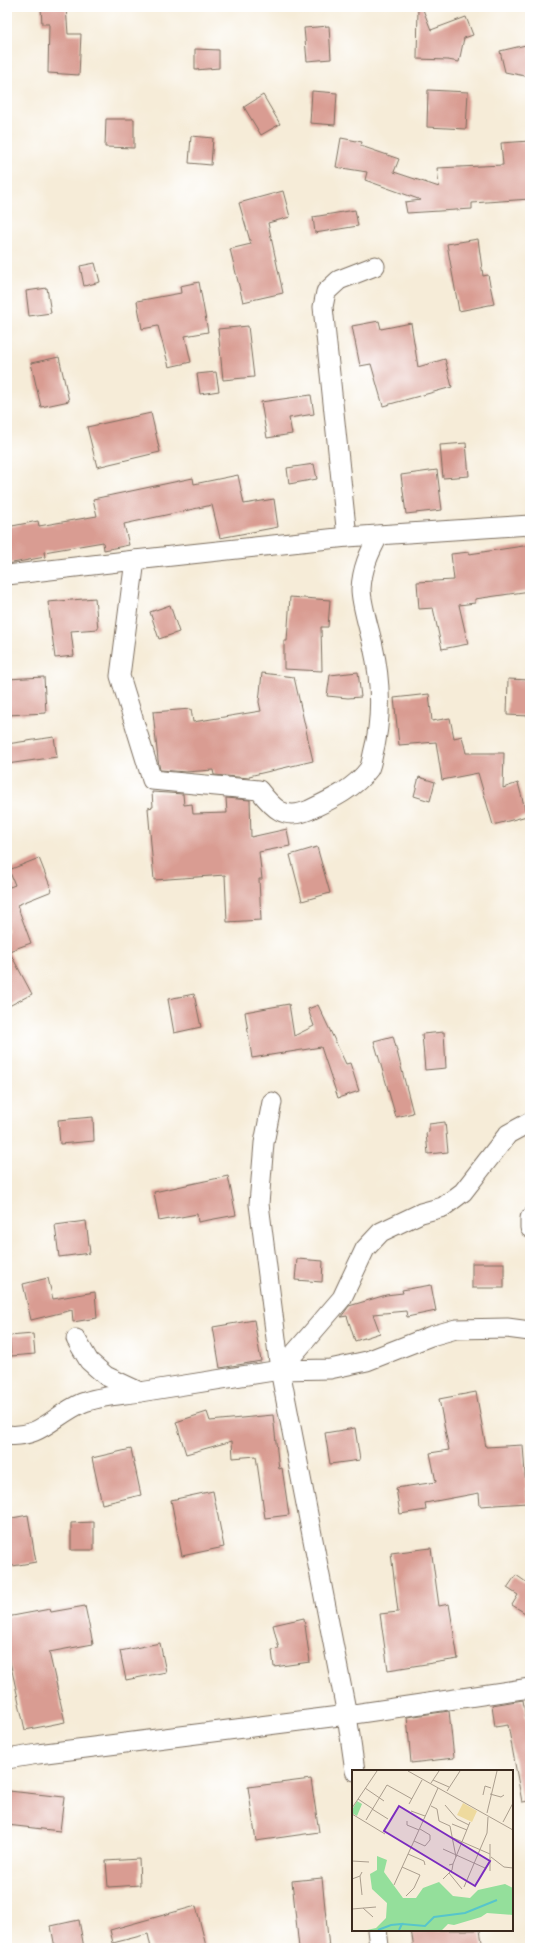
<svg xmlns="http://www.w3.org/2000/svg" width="537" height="1955" viewBox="0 0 537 1955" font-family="'Playpen Sans',sans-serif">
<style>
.building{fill:#d99c92}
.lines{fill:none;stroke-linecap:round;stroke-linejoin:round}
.minor-casing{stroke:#7c6e5f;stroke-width:21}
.minor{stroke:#fff;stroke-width:19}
.inset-river{fill:none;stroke:#57c5cb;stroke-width:2}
.inset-road{fill:none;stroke:#ab9e8e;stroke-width:1}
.view{fill:#7b2cbf;fill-opacity:0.15;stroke:#7b2cbf;stroke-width:2}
.inset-edge{fill:none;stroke:#3b2a1e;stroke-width:2}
</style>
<rect width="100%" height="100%" fill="#fff"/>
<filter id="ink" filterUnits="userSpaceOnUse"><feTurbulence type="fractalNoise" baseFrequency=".025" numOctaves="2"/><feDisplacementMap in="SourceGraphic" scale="8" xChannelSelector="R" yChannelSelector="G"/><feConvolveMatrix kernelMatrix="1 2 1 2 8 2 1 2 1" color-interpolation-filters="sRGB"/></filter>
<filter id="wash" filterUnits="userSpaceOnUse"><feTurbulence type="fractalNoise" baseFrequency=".012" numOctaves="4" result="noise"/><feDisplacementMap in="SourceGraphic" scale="16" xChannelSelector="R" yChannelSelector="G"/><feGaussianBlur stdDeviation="0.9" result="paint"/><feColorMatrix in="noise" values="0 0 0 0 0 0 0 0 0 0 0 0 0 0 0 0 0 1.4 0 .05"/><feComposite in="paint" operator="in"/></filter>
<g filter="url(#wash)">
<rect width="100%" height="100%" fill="#f6ecd8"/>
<g id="blocks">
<g class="building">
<polygon points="58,7 66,7 68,34 81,34 79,75 48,73 49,24 42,24 41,8"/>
<polygon points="418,7 422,7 431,30 466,17 473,35 464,38 459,62 448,60 417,59"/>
<polygon points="329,26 331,59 307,61 304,28"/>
<polygon points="530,44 530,77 505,72 500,51"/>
<polygon points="195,49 219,50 219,68 195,70"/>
<polygon points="428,90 468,92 466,129 427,127"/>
<polygon points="312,91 337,93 335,125 310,123"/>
<polygon points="263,95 280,124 261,135 244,107"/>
<polygon points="106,119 134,119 134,148 105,147"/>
<polygon points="191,136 213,138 211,165 189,163"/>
<polygon points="341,138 362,142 361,146 399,159 394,172 439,187 437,168 503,165 501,143 530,141 530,199 472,203 472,209 407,213 405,202 421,200 365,180 367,172 336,167"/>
<polygon points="283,191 290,217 268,223 283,293 243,302 230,249 251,244 239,203"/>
<polygon points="355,210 358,226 315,233 313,217"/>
<polygon points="478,239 483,276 488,275 494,304 459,311 447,244"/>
<polygon points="95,263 100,282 84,286 80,266"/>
<polygon points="199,282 208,332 185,336 191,362 169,367 158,326 142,329 137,301 181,293 180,286"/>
<polygon points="47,288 51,313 29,316 26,291"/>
<polygon points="379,321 381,329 411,323 418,367 445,359 452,387 383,406 371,364 360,366 352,326"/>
<polygon points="248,326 254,377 223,380 218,329"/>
<polygon points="59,357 69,401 41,407 31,363"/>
<polygon points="216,372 219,391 200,394 197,374"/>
<polygon points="311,395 314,414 289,418 292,434 267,438 261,402"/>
<polygon points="151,413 160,452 97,467 87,427"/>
<polygon points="466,443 469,476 443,478 440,445"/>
<polygon points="314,464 317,479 289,484 287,468"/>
<polygon points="437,470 442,510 406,514 401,475"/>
<polygon points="238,475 244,504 274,499 278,527 220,538 212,505 124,524 129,545 104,550 103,542 44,552 45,557 7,564 7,527 38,521 39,526 97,516 93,499 193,478 194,484"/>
<polygon points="530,545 530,591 475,599 475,603 459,605 468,644 442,649 433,608 419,609 417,582 454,580 451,554 469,552 469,554"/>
<polygon points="290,597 330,600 328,627 321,627 322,671 284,669 284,641 287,641"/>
<polygon points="95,598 98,629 71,631 74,656 55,658 48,602"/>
<polygon points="170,605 179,632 159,639 150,612"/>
<polygon points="358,672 361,697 348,698 327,696 330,675"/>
<polygon points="262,673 294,677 313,761 249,776 249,778 214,775 213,770 186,772 160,770 158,760 153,712 191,709 193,722 261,711 259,702"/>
<polygon points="44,677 46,713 7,715 7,679"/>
<polygon points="508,679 530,680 530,716 507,715"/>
<polygon points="429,694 432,721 450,718 454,738 462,736 466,753 504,753 503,788 518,783 527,816 493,825 478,773 442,780 436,742 399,745 394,698"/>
<polygon points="54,737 57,757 7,764 7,744"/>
<polygon points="419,777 435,782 430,801 414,796"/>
<polygon points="152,792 183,794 184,805 192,804 193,814 227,813 226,798 250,800 251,837 287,829 290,846 259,852 262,879 259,879 261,920 227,922 225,875 154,880 148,808 153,807"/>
<polygon points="317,847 330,893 302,901 290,855"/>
<polygon points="39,858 52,891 17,905 31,943 9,951 32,994 7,1007 7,883 10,887 15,885 9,870"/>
<polygon points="194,994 201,1027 174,1033 168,999"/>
<polygon points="289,1004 294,1036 314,1026 308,1009 318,1005 346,1064 350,1063 359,1091 338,1098 321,1047 252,1058 245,1012"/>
<polygon points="444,1032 446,1068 425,1070 422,1034"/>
<polygon points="393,1036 413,1113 396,1117 374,1041"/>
<polygon points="93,1117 94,1141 60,1144 58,1120"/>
<polygon points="445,1122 448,1152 428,1154 426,1133 429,1132 429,1124"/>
<polygon points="228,1176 236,1215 198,1222 197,1214 159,1221 154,1192"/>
<polygon points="86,1221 90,1253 59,1257 55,1225"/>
<polygon points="297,1259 323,1261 322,1282 295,1280"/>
<rect x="472" y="1263" width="32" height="25"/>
<polygon points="48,1278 53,1299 95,1292 97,1318 73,1322 72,1310 31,1320 23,1284"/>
<polygon points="431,1285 436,1311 407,1317 406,1311 373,1314 380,1333 355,1341 347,1316 341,1317 349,1306 386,1295 403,1293 402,1290"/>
<polygon points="254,1320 261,1361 220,1368 213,1327"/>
<polygon points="33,1334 35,1354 11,1356 9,1336"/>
<polygon points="476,1392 486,1447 523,1445 527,1503 480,1506 479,1493 425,1503 426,1510 400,1514 396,1488 436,1482 430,1453 449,1450 439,1399"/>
<polygon points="207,1412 210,1421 273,1415 279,1469 282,1468 289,1515 265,1518 256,1456 233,1458 232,1441 186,1454 176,1422"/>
<polygon points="355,1428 360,1460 330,1464 325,1433"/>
<polygon points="131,1449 141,1495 102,1504 92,1458"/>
<polygon points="213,1491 224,1547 182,1556 171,1500"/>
<polygon points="28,1515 36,1562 7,1567 7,1519"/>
<polygon points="94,1522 94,1550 71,1550 71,1523"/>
<polygon points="431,1548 439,1606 449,1604 458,1659 388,1670 380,1614 398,1612 391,1553"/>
<polygon points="516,1575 526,1582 530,1576 530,1616 512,1605 518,1595 507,1588"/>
<polygon points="85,1606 93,1644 49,1652 65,1722 25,1730 7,1648 7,1617 50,1609 51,1612"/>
<polygon points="304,1618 310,1662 274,1667 272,1650 279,1649 273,1625"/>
<polygon points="160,1643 166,1672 126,1680 120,1651"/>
<polygon points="523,1700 530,1742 530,1801 522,1802 508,1725 495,1727 492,1705"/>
<polygon points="449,1711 454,1758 411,1763 407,1717"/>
<polygon points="311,1779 319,1832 256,1841 248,1787"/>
<polygon points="9,1791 64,1797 60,1831 7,1825"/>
<polygon points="139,1859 140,1885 108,1887 106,1861"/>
<polygon points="322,1878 329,1948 299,1948 292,1881"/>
<polygon points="196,1906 206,1946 197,1948 151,1948 148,1934 113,1943 110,1930"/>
<polygon points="79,1920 84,1948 55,1948 51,1926"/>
<polygon points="411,1930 480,1930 483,1948 414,1948"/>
</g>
</g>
</g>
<g filter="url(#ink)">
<use href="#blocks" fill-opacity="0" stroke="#7c6e5f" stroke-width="1"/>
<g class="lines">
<g class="minor-casing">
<g id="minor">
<polyline points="347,537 323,307 326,292 339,280 375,266"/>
<path d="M135,560l-15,116 32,104 107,10c14,18 25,31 50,20 23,-11 45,-21 60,-41 2,-4 3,-10 4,-15 9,-34 8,-73 0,-108 -3,-15 -12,-42 -12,-57 1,-20 8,-36 18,-54"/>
<polyline points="7,575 135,560 347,537 530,525"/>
<polyline points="272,1102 264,1143 259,1204 280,1370 347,1715 355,1771"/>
<polyline points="530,1218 530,1228"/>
<polyline points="280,1370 342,1298 365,1249 381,1232 421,1213 443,1207 463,1192 508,1134 530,1122"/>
<polyline points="140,1392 280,1370 330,1369 367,1361 431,1336 456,1329 507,1328 530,1331"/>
<path d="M7,1435c33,4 47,-20 75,-32 17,-7 39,-8 58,-11l-34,-16 -17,-15 -13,-22"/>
<polyline points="7,1759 38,1754 347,1715 530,1688"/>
<polyline points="377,1930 379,1946"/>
</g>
</g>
<use href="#minor" class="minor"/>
</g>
</g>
<g transform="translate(352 1770)">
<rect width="161" height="161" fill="#f6ecd8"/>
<path d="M5,31l5,3 -5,12 -5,-3v-3zM25,86l10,4 -3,12 19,26h13l7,-10 16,-6 14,14 17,2 8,-8 27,-6 8,4v27l-26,-2 -6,4 -27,8 -6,-1 -6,6h-75l9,-2 10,-10 1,-15 -15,-14 -2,-15 7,-4z" fill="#94df9b"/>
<path d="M111,33l14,8 -5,11 -15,-7z" fill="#eeda9e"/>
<path class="inset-river" d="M50,154l23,2 9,-9 31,-4 32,-13M26,160l13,-5 11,-1 -3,6"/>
<path class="inset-road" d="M56,1l105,59M81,10l16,7M79,13l8,-12M13,18l19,13M95,21l13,-20M138,24l11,3 3,-2M131,25l2,-9 6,2M6,29l15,10M57,34l13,-24M93,35l12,14 12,6M79,36l6,3 2,12 11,5 6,31M0,38l25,-37M20,39l16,10M59,41l14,5M135,43l10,-42M0,44l33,20M14,50l21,-35 25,14M55,51v4l12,5M151,52l10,-19M100,54l15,6M99,67l39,17M62,71l11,5 5,-6v-5l-10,-6M91,79l42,19M56,84l16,7 1,4M139,87l13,10 9,1M0,91l17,1M101,94l17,-42M50,97l18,8 -6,13 -8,8M138,101v-27M97,103l13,16M8,106l2,19M0,109l8,-3 2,-4M91,109l9,-9 1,-6 -4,1M42,115l44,-97M112,117l23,-54 1,-16M11,138l10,9M0,139l24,-2"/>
<path class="view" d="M47,36l91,55 -15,25 -91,-55z"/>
<rect width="161" height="161" class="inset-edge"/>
</g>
<rect width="537" height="1955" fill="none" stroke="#fff" stroke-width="24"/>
</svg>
